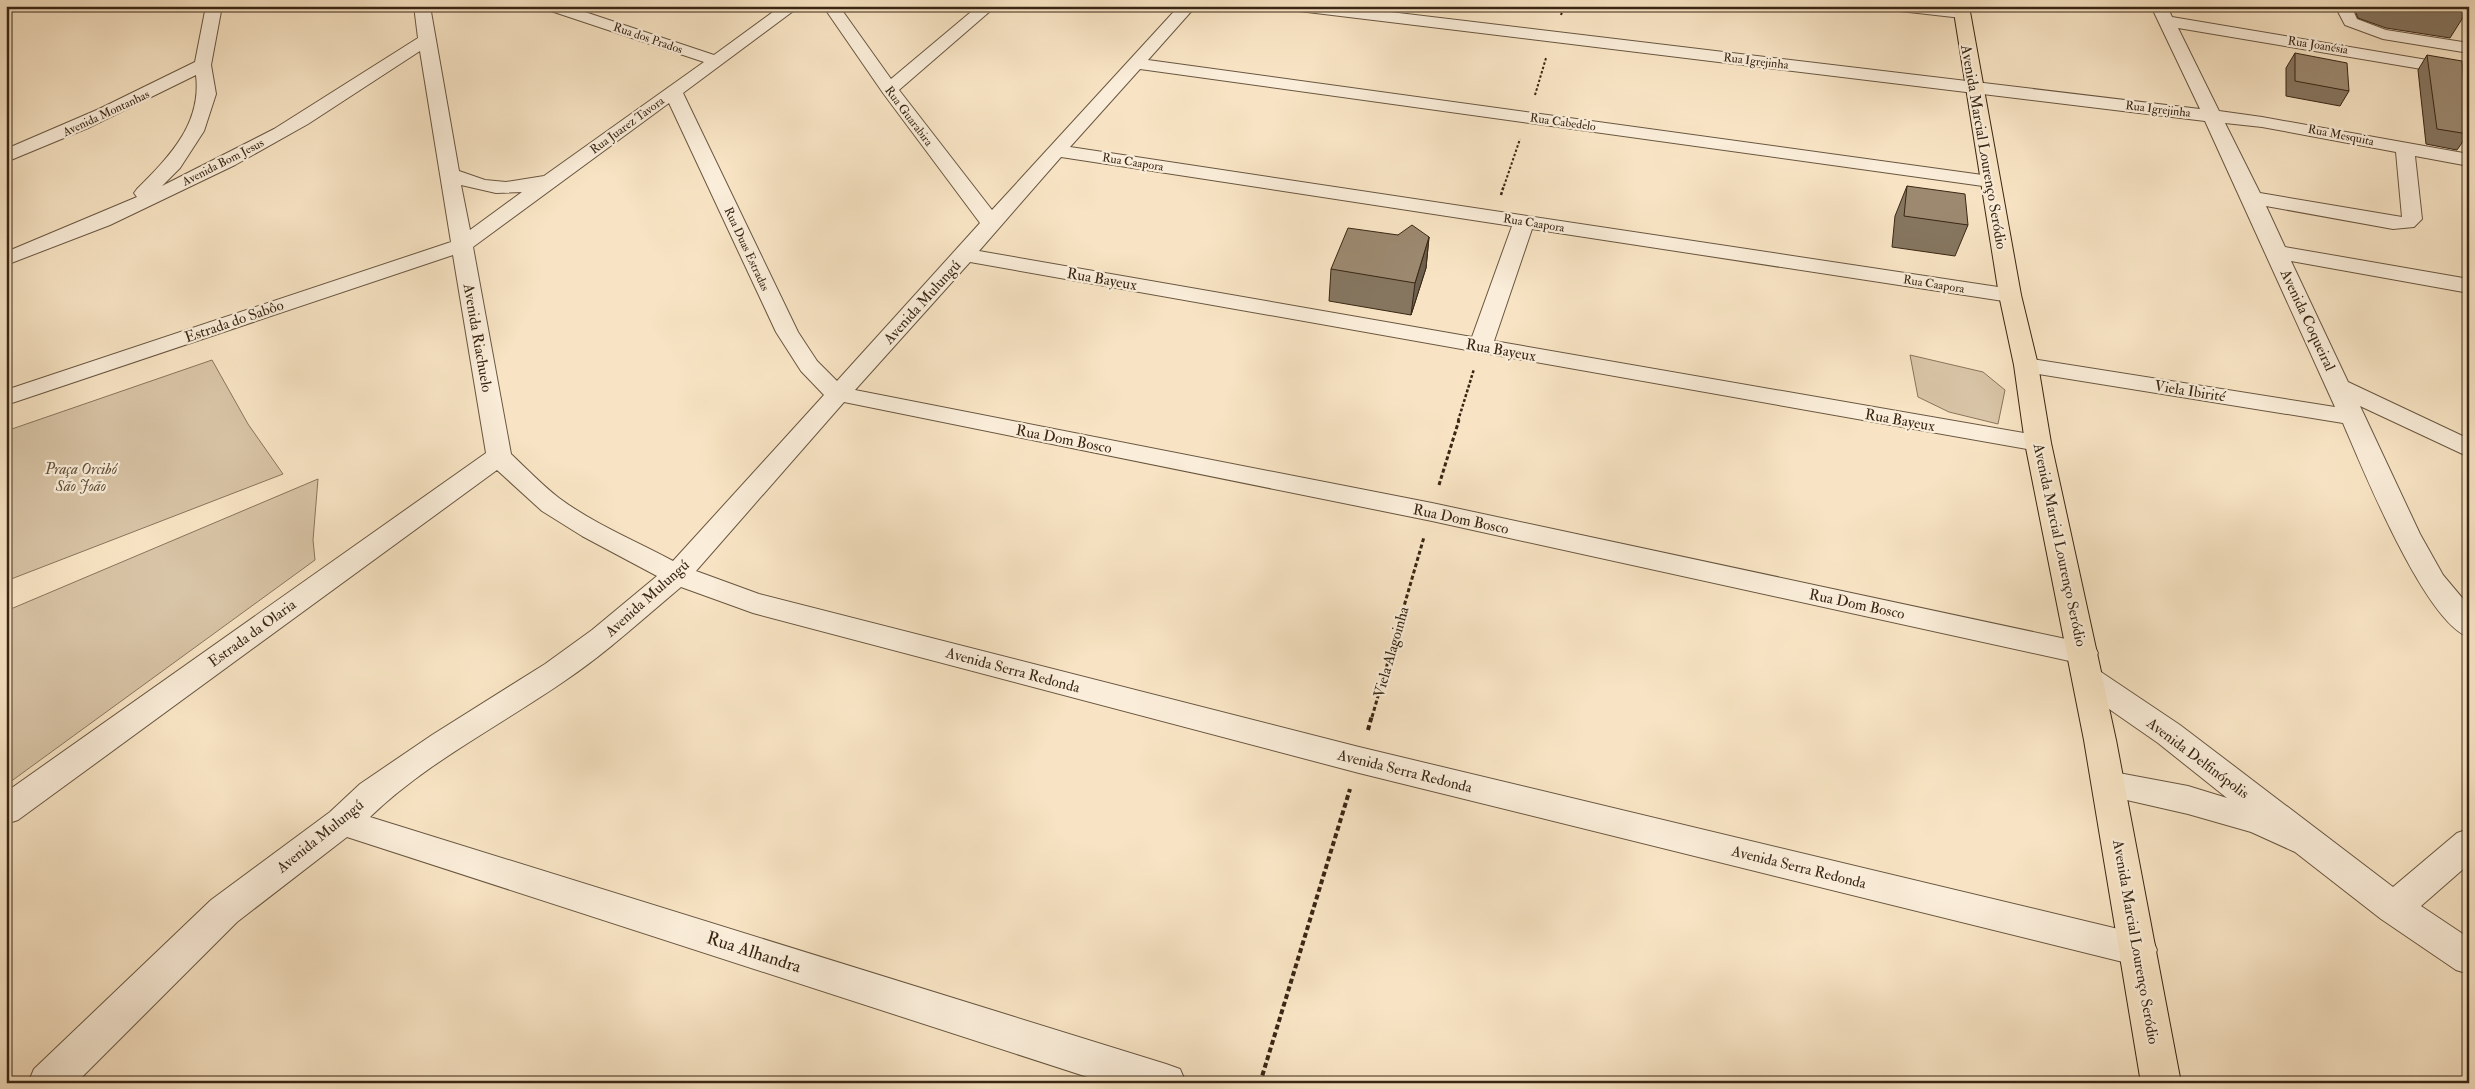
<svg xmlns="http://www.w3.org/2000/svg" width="2475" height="1089" viewBox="0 0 2475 1089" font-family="'IM FELL Double Pica',serif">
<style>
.green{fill:#d8c4a6;stroke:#88755d}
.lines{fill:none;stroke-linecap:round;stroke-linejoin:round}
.minor-casing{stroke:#695640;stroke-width:2}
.major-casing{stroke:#392614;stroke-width:2}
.path-far3{stroke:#392614;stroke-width:2;stroke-dasharray:2.5 2;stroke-linecap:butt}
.path-far2{stroke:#392614;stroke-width:2.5;stroke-dasharray:3 2;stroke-linecap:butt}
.path-far1{stroke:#392614;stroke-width:3;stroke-dasharray:4 2.5;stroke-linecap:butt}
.path{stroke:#392614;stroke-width:4;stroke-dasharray:5 3;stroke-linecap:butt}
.minor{fill:#faedd9;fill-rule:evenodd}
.major{fill:#f8e4c4;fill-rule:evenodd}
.wall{fill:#867660;stroke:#392614}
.shaded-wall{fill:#6d604e;stroke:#392614}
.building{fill:#9c8970;stroke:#392614}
.labels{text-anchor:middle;stroke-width:4.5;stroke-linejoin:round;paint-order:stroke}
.far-street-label{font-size:12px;fill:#392614;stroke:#faedd9}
.street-label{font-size:15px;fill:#392614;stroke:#faedd9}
.park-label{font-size:15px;font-style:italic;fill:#614e38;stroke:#faedd9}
.near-street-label{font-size:18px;fill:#392614;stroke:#faedd9}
</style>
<rect width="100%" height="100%" fill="#f8e4c4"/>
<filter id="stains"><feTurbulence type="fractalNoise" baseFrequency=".004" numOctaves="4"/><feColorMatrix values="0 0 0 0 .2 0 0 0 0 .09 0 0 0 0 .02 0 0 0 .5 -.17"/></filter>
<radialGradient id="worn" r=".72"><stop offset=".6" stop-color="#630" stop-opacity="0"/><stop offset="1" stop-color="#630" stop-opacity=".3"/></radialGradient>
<g class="green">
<polygon points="1910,355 1983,372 2005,390 1998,424 1949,412 1918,397"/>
<polygon points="212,360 248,424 283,474 6,581 6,431"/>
<polygon points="318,479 313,540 315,560 6,785 6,611"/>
</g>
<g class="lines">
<g class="minor-casing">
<g id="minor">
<path d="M206,6h16l-11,59 5,29 -12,37 -24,37 -18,18 112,-57 144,-91 -4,-32h16l29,165 26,9 21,2 38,-6 160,-114 -159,-53 -2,-3h24l147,49 67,-49h19l-117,87 115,239 19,29 20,20 143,-158 -97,-130 -60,-87h16l52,73 87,-73h18l-97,84 93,120 187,-204h17l-48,54 849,117 3,4 -3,4 -7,2 -850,-118 -70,78 948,143 3,5 -3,5 -8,2 -478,-73 -38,112 553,96 4,6 -4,6 -9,2 -1068,-189 -115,128 577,113 662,142 4,8 -4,8 -11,3 -651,-143 -588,-119 -148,169 63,23 600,153 780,187 13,4 5,12 -5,12 -13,4 -780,-193 -606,-160 -72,-26c-38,32 -74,65 -115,93 -65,45 -139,82 -196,137l796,247 14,5 6,14h-80l-759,-246 -110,85 -161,161h-48l6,-14 177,-169 119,-88 30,-28 72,-49 113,-71 47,-34 65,-54 -75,-40 -40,-25 -45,-41 -479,350 -12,4v-32l480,-339 -33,-198 -447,150v-15l445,-148 -31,-191 -112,73 -73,41 -125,60 -104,40v-13l131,-55 -3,-4 3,-4c32,-32 65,-65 59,-114l-108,53 -82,34v-13l93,-40 96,-47zM669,103l107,229 25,39 23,24 -151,166c-37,-20 -79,-37 -114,-63 -17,-13 -32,-29 -48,-44l-38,-207zM1061,157l451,69 -40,111 -493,-86zM461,185l35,8 26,-1 -52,38z"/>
<path d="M1291,6h49l860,103 -49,-103h16l5,11 297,50v10l-291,-49 41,83 43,6 207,37v12l-54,-10 7,63 -8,8 -21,2 -127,-23 19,41 184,32v14l-178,-32 57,121 121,57v18l-109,-51 60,128 23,41 26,31v31c-44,-14 -107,-170 -126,-214l-317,-51 -8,-2 -4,-5 4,-5 8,-2 309,49 -130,-286 -906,-110zM2225,123l37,4 134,25 6,65 -142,-24z"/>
<polygon points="1892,6 1944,6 1968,10 1970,13 1962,18 1900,11"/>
<polygon points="2335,6 2351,6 2357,19 2386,30 2469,43 2469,53 2383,39 2345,25"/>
<polygon points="2087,667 2098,670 2180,725 2393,887 2457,833 2469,829 2469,864 2421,906 2469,938 2469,974 2456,970 2381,919 2295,852 2251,832 2188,814 2096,793 2092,784 2096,775 2108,771 2188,786 2227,798 2158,743 2076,686 2072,678 2076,670"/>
</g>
</g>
<g class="major-casing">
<polygon id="major" points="1953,6 1969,6 2021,295 2038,365 2051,443 2116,740 2181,1083 2141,1083 2084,740 2025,443 2014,365 1999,295"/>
</g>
<g class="path-far3">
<polyline points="1561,15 1564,6"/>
<polyline points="1535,95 1546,58"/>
<polyline points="1504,186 1520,139"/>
</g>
<g class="path-far2">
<polyline points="1501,195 1504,185"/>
<polyline points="1458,421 1474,369"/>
</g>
<g class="path-far1">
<polyline points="1439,485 1459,420"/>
<polyline points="1372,717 1424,537"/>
</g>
<g class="path">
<polyline points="1368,730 1372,715"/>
<polyline points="1260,1083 1350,789"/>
</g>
<use href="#minor" class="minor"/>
<use href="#major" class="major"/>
</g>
<g class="wall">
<polygon points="2353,6 2466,6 2467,11 2450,38 2386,28 2358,18"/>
<polygon points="2295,53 2349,91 2340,106 2286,96 2286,68"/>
<polygon points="2427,55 2468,134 2457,150 2426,144 2418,70"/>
<polygon points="1907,186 1968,225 1955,256 1892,247 1895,216"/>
<polygon points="1398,235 1429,237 1426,268 1411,315 1329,301 1331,269"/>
</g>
<polygon class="shaded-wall" points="1429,237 1426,268 1411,315 1415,283"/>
<g class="building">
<polygon points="2436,6 2466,6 2467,11"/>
<polygon points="2295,53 2347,63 2349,91 2295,81"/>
<polygon points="2427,55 2462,61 2468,134 2437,129"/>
<polygon points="1907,186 1965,194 1968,225 1904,216"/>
<polygon points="1412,225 1429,237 1415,283 1331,269 1348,228 1398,235"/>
</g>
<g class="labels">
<g class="far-street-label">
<text transform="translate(648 38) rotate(19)" y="4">Rua dos Prados</text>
<text transform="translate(2318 45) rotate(9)" y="4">Rua Joanésia</text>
<text transform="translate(1756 61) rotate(7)" y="4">Rua Igrejinha</text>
<text transform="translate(2158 109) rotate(7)" y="4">Rua Igrejinha</text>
<text transform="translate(106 113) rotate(-25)" y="4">Avenida Montanhas</text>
<text transform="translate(909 116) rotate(53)" y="4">Rua Guarabira</text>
<text transform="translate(1563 122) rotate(8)" y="4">Rua Cabedelo</text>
<text transform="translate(627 125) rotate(-36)" y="4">Rua Juarez Tavora</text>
<text transform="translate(2341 135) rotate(11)" y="4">Rua Mesquita</text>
<text transform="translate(223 162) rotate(-27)" y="4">Avenida Bom Jesus</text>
<text transform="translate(1133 162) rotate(9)" y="4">Rua Caapora</text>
<text transform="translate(1534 223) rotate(9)" y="4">Rua Caapora</text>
<text transform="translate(747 249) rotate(65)" y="4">Rua Duas Estradas</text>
<text transform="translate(1934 284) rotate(9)" y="4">Rua Caapora</text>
</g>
<g class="street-label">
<text transform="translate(1984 147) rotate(80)" y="5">Avenida Marcial Lourenço Seródio</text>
<text transform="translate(1102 279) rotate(10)" y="5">Rua Bayeux</text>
<text transform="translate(922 302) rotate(-48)" y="5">Avenida Mulungú</text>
<text transform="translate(2308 320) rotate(65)" y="5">Avenida Coqueiral</text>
<text transform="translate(234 321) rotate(-19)" y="5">Estrada do Sabôo</text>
<text transform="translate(478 338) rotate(80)" y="5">Avenida Riachuelo</text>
<text transform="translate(1501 350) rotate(10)" y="5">Rua Bayeux</text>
<text transform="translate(2190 391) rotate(9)" y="5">Viela Ibirité</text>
<text transform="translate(1900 420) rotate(10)" y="5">Rua Bayeux</text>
<text transform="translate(1064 439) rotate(11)" y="5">Rua Dom Bosco</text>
<text transform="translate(1461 519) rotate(12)" y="5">Rua Dom Bosco</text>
<text transform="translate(2060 545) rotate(78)" y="5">Avenida Marcial Lourenço Seródio</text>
<text transform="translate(647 598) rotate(-42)" y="5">Avenida Mulungú</text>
<text transform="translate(1857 604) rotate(12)" y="5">Rua Dom Bosco</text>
<text transform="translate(252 633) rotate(-36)" y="5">Estrada da Olaria</text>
<text transform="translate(1391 652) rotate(-74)" y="5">Viela Alagoinha</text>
<text transform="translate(1013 670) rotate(15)" y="5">Avenida Serra Redonda</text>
<text transform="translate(2198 758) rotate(37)" y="5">Avenida Delfinópolis</text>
<text transform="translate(1405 771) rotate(14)" y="5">Avenida Serra Redonda</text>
<text transform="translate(320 836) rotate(-39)" y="5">Avenida Mulungú</text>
<text transform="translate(1799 867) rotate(14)" y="5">Avenida Serra Redonda</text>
<text transform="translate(2136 942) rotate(80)" y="5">Avenida Marcial Lourenço Seródio</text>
</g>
<g class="park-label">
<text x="81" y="474">Praça Orcibó<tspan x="81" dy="17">São João</tspan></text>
</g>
<g class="near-street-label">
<text transform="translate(754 952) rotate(18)" y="6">Rua Alhandra</text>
</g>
</g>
<rect width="2475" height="1089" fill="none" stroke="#f8e4c4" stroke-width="25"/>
<rect x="8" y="8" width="2460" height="1074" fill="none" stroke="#392614" stroke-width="2.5"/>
<rect x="12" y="12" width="2450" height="1064" fill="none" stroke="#392614"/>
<rect width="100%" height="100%" filter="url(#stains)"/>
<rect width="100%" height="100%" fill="url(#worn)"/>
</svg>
